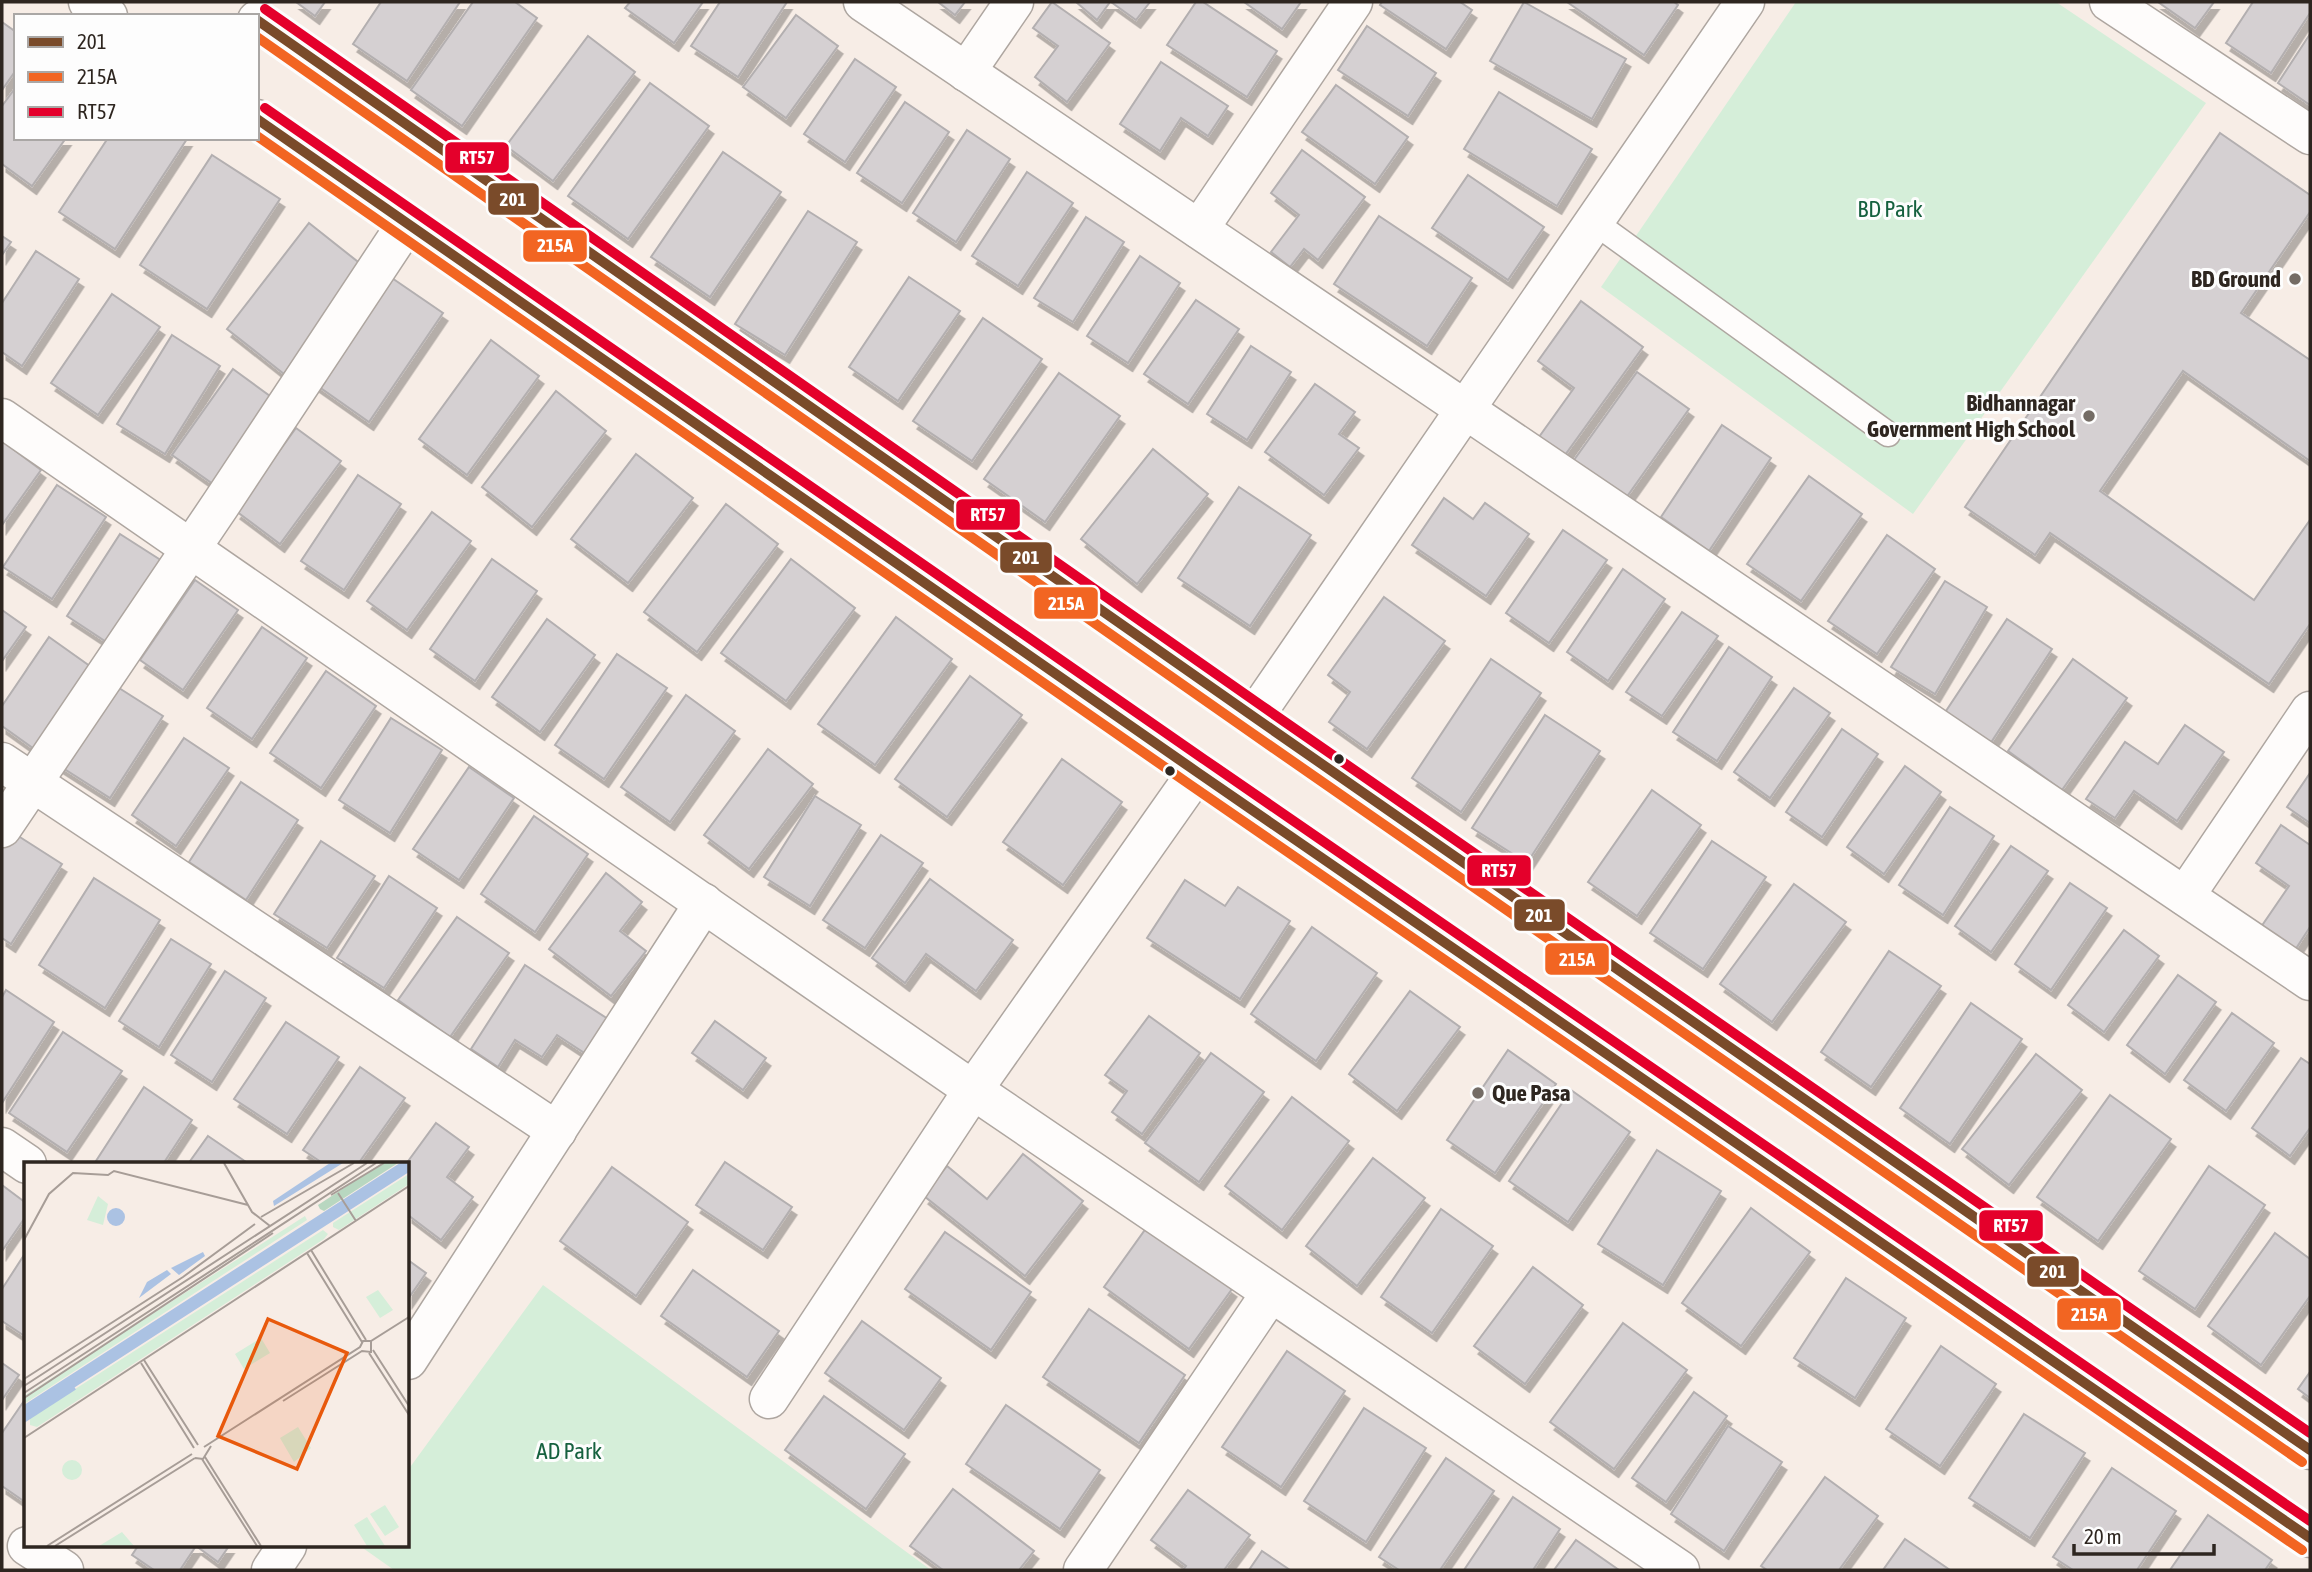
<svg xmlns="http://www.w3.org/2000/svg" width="2312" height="1572" viewBox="0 0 2312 1572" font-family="'Asap Condensed',sans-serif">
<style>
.green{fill:#d5eed9}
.building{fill:#d5d0d2;stroke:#b3afb0;stroke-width:2;filter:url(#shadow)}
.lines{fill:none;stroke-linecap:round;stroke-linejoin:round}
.service-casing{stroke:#aea6a0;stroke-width:27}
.minor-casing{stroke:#aea6a0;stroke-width:41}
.secondary-casing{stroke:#aea6a0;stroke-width:41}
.service{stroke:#fefcfb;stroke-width:24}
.minor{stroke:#fefcfb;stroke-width:38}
.secondary{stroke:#fefcfb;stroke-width:38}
.bus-1-casing{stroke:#fdfdfd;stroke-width:16}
.bus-2-casing{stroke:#fdfdfd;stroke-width:16}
.bus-3-casing{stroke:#fdfdfd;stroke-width:16}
.bus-1{stroke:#7a4b2a;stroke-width:10}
.bus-2{stroke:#f26522;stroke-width:10}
.bus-3{stroke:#e4002b;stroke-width:10}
.poi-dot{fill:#746c65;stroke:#fdfdfd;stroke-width:2.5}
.bus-dot{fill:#2e2620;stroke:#fdfdfd;stroke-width:2.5}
.labels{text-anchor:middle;stroke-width:6;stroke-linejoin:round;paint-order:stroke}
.park-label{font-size:23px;fill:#16613f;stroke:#fdfdfd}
.poi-label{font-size:23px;font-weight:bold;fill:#2e2620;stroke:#fdfdfd;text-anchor:end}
.inset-river{fill:none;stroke:#abc2e3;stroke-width:3.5}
.inset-road{fill:none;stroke:#a79d97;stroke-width:2}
.view{fill:#e8590c;fill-opacity:0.15;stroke:#e8590c;stroke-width:3.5}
.inset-edge{fill:none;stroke:#2e2620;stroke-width:3.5}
.line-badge{stroke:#fdfdfd;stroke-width:2.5}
.badge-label{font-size:19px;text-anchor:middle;font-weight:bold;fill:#fff}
</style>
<defs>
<filter id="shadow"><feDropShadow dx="4.5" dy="8" stdDeviation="0" flood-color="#0004"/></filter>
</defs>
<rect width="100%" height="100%" fill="#f7ede6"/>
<g class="green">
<polygon points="1796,2 2056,2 2206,103 1913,514 1601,287"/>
<polygon points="543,1285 931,1570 394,1570 360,1546 408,1546 408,1470"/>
</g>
<g class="building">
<polygon points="296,2 325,2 315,16"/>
<polygon points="381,2 460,2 407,81 353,44"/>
<polygon points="473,2 515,2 537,18 462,126 411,90"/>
<polygon points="630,2 703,2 674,43 625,8"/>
<polygon points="720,2 787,2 738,77 691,46"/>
<polygon points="938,2 965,2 955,15"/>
<polygon points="1052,2 1110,43 1067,102 1035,77 1058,46 1033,28"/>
<polygon points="1076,2 1110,2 1097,20"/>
<polygon points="1111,2 1150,2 1136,20"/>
<polygon points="1196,2 1203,2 1277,51 1247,97 1167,45"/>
<polygon points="1244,2 1301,2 1282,29"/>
<polygon points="1382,2 1460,2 1472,10 1446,49 1380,5"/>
<polygon points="1524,2 1626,59 1592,119 1490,61"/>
<polygon points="1567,2 1674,2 1678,5 1644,55"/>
<polygon points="2158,2 2214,2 2195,28"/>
<polygon points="2253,2 2310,2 2310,13 2271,73 2226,43"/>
<polygon points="796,15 838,46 786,118 743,87"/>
<polygon points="2,22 16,32 16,70 2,90"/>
<polygon points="1367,26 1436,73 1408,116 1338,70"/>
<polygon points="2310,34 2310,105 2278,83"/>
<polygon points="588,36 635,72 553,181 506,146"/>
<polygon points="855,59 896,87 845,162 804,134"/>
<polygon points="1161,62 1228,106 1208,136 1181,118 1160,151 1120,124"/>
<polygon points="650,83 709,126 628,239 568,196"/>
<polygon points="1336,85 1408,137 1375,184 1302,132"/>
<polygon points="16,87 16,138 66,138 32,186 2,164 2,106"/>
<polygon points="1499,92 1592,149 1557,206 1464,149"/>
<polygon points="905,102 949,132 902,203 857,173"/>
<polygon points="967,130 1010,159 956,242 913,213"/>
<polygon points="2220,133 2310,195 2310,212 2241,313 2310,360 2310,461 2183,371 2100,491 2254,600 2310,520 2310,624 2269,684 2050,533 2035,555 1965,507"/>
<polygon points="108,138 187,139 115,249 59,212"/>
<polygon points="1302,150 1365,197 1318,260 1304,249 1290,267 1271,252 1299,215 1271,193"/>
<polygon points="723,152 781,192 710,297 651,257"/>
<polygon points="212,155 280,199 207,309 140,265"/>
<polygon points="1027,172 1073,203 1018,286 972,256"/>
<polygon points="1468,175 1544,227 1508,280 1432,228"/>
<polygon points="808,211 857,242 785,355 735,324"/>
<polygon points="1379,216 1472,278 1427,346 1334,284"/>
<polygon points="1086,217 1124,242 1073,322 1034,298"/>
<polygon points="309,223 367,269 284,374 227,329"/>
<polygon points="2,236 11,242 2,255"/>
<polygon points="36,251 79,279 22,366 2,352 2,303"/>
<polygon points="1140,256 1180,283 1128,363 1087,336"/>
<polygon points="389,276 443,313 369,422 315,384"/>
<polygon points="909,277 960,311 898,401 849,367"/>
<polygon points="112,294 160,327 98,415 51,383"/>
<polygon points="1196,300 1239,329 1188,404 1144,374"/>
<polygon points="1581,301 1643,347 1565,455 1539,437 1574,388 1538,361"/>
<polygon points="983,318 1042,359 972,461 913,421"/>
<polygon points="172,335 220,366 165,454 117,424"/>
<polygon points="491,340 539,376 467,475 419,439"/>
<polygon points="1251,346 1291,372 1247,440 1207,414"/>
<polygon points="233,369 274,399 213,484 172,455"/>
<polygon points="1637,372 1689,409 1621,505 1569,467"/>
<polygon points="1059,373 1120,416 1045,522 984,479"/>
<polygon points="1315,384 1355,412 1339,434 1359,448 1324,495 1265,452"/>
<polygon points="556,391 606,431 532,527 482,487"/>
<polygon points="1722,425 1771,458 1709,551 1661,517"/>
<polygon points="296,428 341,461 280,544 236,511"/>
<polygon points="2,441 41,470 2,525"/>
<polygon points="1153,449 1208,494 1137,584 1081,539"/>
<polygon points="636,454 693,498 628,583 571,539"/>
<polygon points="358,475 401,504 344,590 301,561"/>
<polygon points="1809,476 1862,514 1801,601 1747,564"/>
<polygon points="57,485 106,517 52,599 3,567"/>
<polygon points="1239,487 1311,535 1250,626 1178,578"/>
<polygon points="1444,498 1473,519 1485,503 1529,534 1486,596 1412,545"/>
<polygon points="726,504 778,544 697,652 644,612"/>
<polygon points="432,512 471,541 407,630 367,601"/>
<polygon points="1563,530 1607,560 1549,643 1506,613"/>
<polygon points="120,534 170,566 117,649 67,616"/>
<polygon points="1887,535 1935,569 1877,654 1828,621"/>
<polygon points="492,559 537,591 475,681 430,649"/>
<polygon points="791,559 855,608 786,701 721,653"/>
<polygon points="1623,569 1665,599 1608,681 1567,652"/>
<polygon points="195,580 238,610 183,690 140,660"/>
<polygon points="1945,581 1987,607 1935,694 1891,667"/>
<polygon points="1384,597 1445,641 1367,749 1329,722 1350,692 1328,675"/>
<polygon points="2,610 26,627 2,661"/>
<polygon points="1682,612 1718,636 1662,716 1626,692"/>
<polygon points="896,617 952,659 875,765 818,724"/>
<polygon points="547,619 595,655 540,732 492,697"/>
<polygon points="2007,619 2052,649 1990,744 1944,714"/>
<polygon points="262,627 307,658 252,739 207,708"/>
<polygon points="49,637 94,669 37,751 2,726 2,706"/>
<polygon points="1729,647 1772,677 1717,761 1673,732"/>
<polygon points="617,654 667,688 604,779 555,745"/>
<polygon points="1491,659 1541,693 1461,812 1412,778"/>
<polygon points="2073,659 2127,698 2062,790 2008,751"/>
<polygon points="326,671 376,706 321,788 270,753"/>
<polygon points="970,676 1022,715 947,817 895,779"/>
<polygon points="108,681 163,716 110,798 55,763"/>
<polygon points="1794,688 1830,713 1770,798 1734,772"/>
<polygon points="686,695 735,731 670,822 621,787"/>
<polygon points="1545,715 1600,751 1527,863 1472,828"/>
<polygon points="391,718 442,750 390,833 339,800"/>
<polygon points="2185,725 2224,752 2177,821 2134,791 2115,818 2086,799 2125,742 2158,764"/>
<polygon points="1842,729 1878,754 1822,837 1786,812"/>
<polygon points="184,738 229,768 176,846 132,815"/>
<polygon points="768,749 813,784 749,869 704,835"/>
<polygon points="1062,759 1122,802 1063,885 1003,842"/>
<polygon points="1905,766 1941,792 1884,874 1847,847"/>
<polygon points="469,767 514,798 459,880 413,849"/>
<polygon points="2310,773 2310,823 2287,807"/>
<polygon points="241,782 298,820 246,900 189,862"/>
<polygon points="1652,790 1701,825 1637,916 1588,882"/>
<polygon points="815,796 861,825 810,906 764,877"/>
<polygon points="1950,807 1994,836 1943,915 1899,885"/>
<polygon points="534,816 588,854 535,932 481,894"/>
<polygon points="2281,825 2310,845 2310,927 2295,950 2261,927 2289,886 2256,863"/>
<polygon points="12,832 62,864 11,944 2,938 2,848"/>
<polygon points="881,835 923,863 865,948 823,920"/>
<polygon points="321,841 375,876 327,948 274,914"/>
<polygon points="1712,841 1766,877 1703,969 1650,933"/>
<polygon points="2011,846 2048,871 1991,952 1955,926"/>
<polygon points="606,873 642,902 620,931 646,951 611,996 549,949"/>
<polygon points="389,876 437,908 384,988 337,958"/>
<polygon points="94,878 160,920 105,1008 39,965"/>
<polygon points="930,879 1013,940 976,991 926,954 905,983 872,958"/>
<polygon points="1185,880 1225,906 1238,887 1290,921 1240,999 1147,938"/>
<polygon points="2070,883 2107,908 2051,990 2015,964"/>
<polygon points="1794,884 1846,922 1772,1022 1720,984"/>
<polygon points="457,917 509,953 450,1037 398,1000"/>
<polygon points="1312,927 1377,973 1316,1061 1251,1014"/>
<polygon points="2124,930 2159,956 2104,1032 2068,1005"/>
<polygon points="171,939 211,964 159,1047 119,1021"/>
<polygon points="1889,951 1941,986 1871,1087 1821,1052"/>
<polygon points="525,965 608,1019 586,1054 557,1035 542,1057 515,1040 498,1067 471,1049"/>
<polygon points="225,971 266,998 212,1082 171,1055"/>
<polygon points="2178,975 2216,1002 2165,1074 2127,1045"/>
<polygon points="6,990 54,1022 2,1103 2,997"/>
<polygon points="1410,991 1460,1027 1397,1111 1349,1074"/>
<polygon points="1971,1003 2022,1039 1950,1144 1900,1108"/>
<polygon points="2232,1013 2274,1043 2226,1111 2184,1080"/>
<polygon points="1149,1016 1200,1053 1142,1134 1112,1112 1127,1091 1105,1075"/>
<polygon points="715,1021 766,1058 743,1090 692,1053"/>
<polygon points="286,1022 339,1057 287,1134 234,1099"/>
<polygon points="63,1032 122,1071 67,1152 9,1113"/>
<polygon points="1508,1050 1556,1084 1495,1173 1447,1140"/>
<polygon points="1211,1053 1264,1092 1199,1182 1145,1143"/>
<polygon points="2036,1054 2082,1090 2009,1185 1962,1149"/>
<polygon points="2301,1058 2310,1064 2310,1128 2290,1156 2252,1128"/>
<polygon points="360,1067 405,1098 358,1164 324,1164 303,1150"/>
<polygon points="144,1087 192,1120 163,1164 94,1164"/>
<polygon points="1571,1090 1630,1132 1568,1222 1509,1181"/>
<polygon points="2110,1095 2171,1139 2098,1241 2037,1197"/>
<polygon points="1292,1097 1349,1141 1282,1230 1225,1186"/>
<polygon points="436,1123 469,1147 447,1177 473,1197 441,1240 408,1215 406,1164"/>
<polygon points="208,1136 249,1164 188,1164"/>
<polygon points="1657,1150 1721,1191 1663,1285 1598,1244"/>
<polygon points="1023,1154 1083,1201 1025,1276 924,1196 947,1166 987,1199"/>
<polygon points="1373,1158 1425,1198 1357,1286 1306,1246"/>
<polygon points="725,1162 792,1207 763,1250 696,1205"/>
<polygon points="2209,1166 2265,1205 2195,1309 2139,1271"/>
<polygon points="612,1167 688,1222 636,1296 560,1241"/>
<polygon points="2,1185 26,1203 26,1216 2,1251"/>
<polygon points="1751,1208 1810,1252 1741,1346 1682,1303"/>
<polygon points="1441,1209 1493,1246 1432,1333 1381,1297"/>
<polygon points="1147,1227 1232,1289 1189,1349 1104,1287"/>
<polygon points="945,1232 1031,1292 991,1350 905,1289"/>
<polygon points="2275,1233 2310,1259 2310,1296 2261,1365 2208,1326"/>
<polygon points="26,1252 26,1337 2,1321 2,1289"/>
<polygon points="408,1260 426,1273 408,1299"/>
<polygon points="1533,1267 1583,1305 1525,1384 1474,1346"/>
<polygon points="693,1270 779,1331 747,1377 661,1316"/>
<polygon points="1846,1278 1906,1318 1855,1398 1794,1358"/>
<polygon points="1089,1309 1185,1375 1139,1443 1043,1377"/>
<polygon points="862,1321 941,1378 904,1430 825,1373"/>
<polygon points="1623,1323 1687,1370 1614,1469 1550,1422"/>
<polygon points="1941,1346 1996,1384 1940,1466 1886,1429"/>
<polygon points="1287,1351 1345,1391 1281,1487 1222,1447"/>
<polygon points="2,1363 19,1375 2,1400"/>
<polygon points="2310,1372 2310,1398 2298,1389"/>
<polygon points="1694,1392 1727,1416 1666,1502 1632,1478"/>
<polygon points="824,1396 905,1454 866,1509 785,1450"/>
<polygon points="26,1398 26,1501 25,1502 2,1486 2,1433"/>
<polygon points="1006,1405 1100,1470 1060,1529 966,1464"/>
<polygon points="1364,1408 1426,1448 1366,1542 1304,1501"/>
<polygon points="2024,1414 2085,1453 2030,1538 1969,1498"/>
<polygon points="1728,1426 1782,1462 1724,1551 1671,1514"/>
<polygon points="1446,1458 1494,1491 1440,1570 1399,1570 1379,1557"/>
<polygon points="2112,1468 2176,1511 2137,1570 2073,1570 2053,1557"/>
<polygon points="1825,1477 1878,1516 1839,1570 1767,1570 1761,1566"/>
<polygon points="953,1489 1034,1551 1019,1570 943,1570 910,1546"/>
<polygon points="1188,1490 1250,1535 1224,1570 1183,1570 1186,1566 1151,1540"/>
<polygon points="1513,1497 1560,1529 1533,1570 1464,1570"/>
<polygon points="2208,1515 2272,1560 2265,1570 2170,1570"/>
<polygon points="1905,1539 1950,1570 1883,1570"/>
<polygon points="1576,1540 1619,1570 1554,1570"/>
<polygon points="138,1546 229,1546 218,1562 196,1546 180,1570 154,1570 132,1555"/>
<polygon points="1262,1551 1290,1570 1249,1570"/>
</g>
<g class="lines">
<g class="service-casing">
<polyline id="service" points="1594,222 1888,434"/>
</g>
<g class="minor-casing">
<g id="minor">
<polyline points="863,2 2310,981"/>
<polyline points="2109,2 2310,135"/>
<polyline points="966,72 1014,2"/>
<polyline points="1199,229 1353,2"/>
<polyline points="2,418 973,1090 1680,1570"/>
<polyline points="1254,717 1745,2"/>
<polyline points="2,762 557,1131"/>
<polyline points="2,828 221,504 407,223"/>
<polyline points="2185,896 2310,711"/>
<polyline points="2,1147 27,1164"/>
<polyline points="408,1360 704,903"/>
<polyline points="769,1399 973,1090 1197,772"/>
<polyline points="27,1546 64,1570"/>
<polyline points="271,1570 287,1546"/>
<polyline points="1083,1570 1270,1294"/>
</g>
</g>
<g class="secondary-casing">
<g id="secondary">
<polyline points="88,2 108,16"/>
<polyline points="257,20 1254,717 2310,1450"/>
<polyline points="257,119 1197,772 2310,1538"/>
</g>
</g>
<use href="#service" class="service"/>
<use href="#minor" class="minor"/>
<use href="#secondary" class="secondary"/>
<g class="bus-1-casing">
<g id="bus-1">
<polyline points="257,20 1254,717 2310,1450"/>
<polyline points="257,119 1197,772 2310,1538"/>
</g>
</g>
<g class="bus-2-casing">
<g id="bus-2">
<polyline points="257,37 1246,729 2302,1462"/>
<polyline points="257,136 1189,784 2302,1550"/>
</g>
</g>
<g class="bus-3-casing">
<g id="bus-3">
<polyline points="265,9 1262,706 2310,1433"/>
<polyline points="265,108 1205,760 2310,1521"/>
</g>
</g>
<use href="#bus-1" class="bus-1"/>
<use href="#bus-2" class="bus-2"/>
<use href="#bus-3" class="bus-3"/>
</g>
<g class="poi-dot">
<circle cx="2295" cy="279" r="7"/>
<circle cx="2089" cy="416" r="7"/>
<circle cx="1478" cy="1093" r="7"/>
</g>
<g class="bus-dot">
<circle cx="1339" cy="759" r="6"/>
<circle cx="1170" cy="771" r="6"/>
</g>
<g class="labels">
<g class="park-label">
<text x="1890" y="217">BD Park</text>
<text x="569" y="1459">AD Park</text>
</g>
<g class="poi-label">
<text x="2281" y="287">BD Ground</text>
<text x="2075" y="411">Bidhannagar<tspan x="2075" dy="26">Government High School</tspan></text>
<text x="1492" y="1101" text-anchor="start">Que Pasa</text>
</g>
</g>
<g transform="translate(24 1162)">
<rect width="385" height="385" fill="#f7ede6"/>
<path d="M385,12v10l-70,46 -6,-3v-4zM74,34l10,8 -5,21 -16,-5zM281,54l2,4 -283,184v-8zM299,68l5,4 -4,5 -287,188 -7,-2v-7zM354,128l15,20 -13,8 -14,-21zM237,176l9,15 -26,16 -9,-15zM274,265l13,21 -17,14 -14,-24zM38 308a10 10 0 1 1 20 0a10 10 0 1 1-20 0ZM361,343l14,22 -14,9 -15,-22zM343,355l6,10 12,19h-18l-13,-21zM98,370l12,14h-35z" fill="#d5eed9"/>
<path d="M358,1h16l-74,48 -4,-2 -2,-4z" fill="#b8d7c0"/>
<path d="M306,1h13l-69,43 -1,-5zM376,1h9v9l-385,248v-15zM83 55a9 9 0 1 1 18 0a9 9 0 1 1-18 0ZM179,90l2,4 -26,19 -8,-7zM143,108l4,4 -32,24 8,-16z" fill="#abc2e3"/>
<path class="inset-river" d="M0,259l51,-33"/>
<path class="inset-road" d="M200,1l28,49 18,14M314,31l18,28M307,33l53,-32M237,55l93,-54M0,78l25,-46 24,-21 35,2 6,-4 134,34M287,88l55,90M283,91l55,89M349,188l36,56M345,191l40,62M120,198l54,85M117,201l53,85M0,217l159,-102 72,-53M0,224l343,-223M0,231l352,-230M0,236l249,-165M259,239l79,-50 9,1v-11M0,276l385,-252M180,285l156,-100 3,-6h8l38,-24M181,295l56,89M171,296l8,1 8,-13M178,297l55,87M23,384l145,-92M31,384l140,-88"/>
<path class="view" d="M244,157l79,34 -50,116 -79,-33z"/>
<rect width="385" height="385" class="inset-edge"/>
</g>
<g class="line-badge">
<rect x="444" y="141" width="66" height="33" rx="7" fill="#e4002b"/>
<rect x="487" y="182" width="53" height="34" rx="7" fill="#7a4b2a"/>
<rect x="522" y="229" width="66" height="34" rx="7" fill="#f26522"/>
<rect x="955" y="498" width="66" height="33" rx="7" fill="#e4002b"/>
<rect x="999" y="541" width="54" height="33" rx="7" fill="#7a4b2a"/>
<rect x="1033" y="586" width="66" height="34" rx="7" fill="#f26522"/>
<rect x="1466" y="854" width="66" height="33" rx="7" fill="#e4002b"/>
<rect x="1513" y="898" width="53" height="34" rx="7" fill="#7a4b2a"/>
<rect x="1544" y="942" width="66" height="34" rx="7" fill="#f26522"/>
<rect x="1978" y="1209" width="66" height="33" rx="7" fill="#e4002b"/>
<rect x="2026" y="1255" width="54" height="33" rx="7" fill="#7a4b2a"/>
<rect x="2056" y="1297" width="66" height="34" rx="7" fill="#f26522"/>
</g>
<g class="badge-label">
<text x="477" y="164">RT57</text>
<text x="513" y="206">201</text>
<text x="555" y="252">215A</text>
<text x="988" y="521">RT57</text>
<text x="1026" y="564">201</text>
<text x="1066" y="610">215A</text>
<text x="1499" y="877">RT57</text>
<text x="1539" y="922">201</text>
<text x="1577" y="966">215A</text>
<text x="2011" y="1232">RT57</text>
<text x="2053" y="1278">201</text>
<text x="2089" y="1321">215A</text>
</g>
<rect width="2312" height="1572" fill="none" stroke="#2e2620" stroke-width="7"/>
<rect x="14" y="14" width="245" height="126" fill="#fdfdfd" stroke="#aaa7a5" stroke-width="2"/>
<rect x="28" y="37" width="35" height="10" fill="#7a4b2a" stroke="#aaa7a5" stroke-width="2"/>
<text x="77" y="49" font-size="21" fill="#2e2620">201</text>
<rect x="28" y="72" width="35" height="10" fill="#f26522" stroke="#aaa7a5" stroke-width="2"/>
<text x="77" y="84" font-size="21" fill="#2e2620">215A</text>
<rect x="28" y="107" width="35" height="10" fill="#e4002b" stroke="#aaa7a5" stroke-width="2"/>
<text x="77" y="119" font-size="21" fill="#2e2620">RT57</text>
<path d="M2074 1544v10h140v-10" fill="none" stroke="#2e2620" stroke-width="3.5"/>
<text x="2084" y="1544" font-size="21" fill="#2e2620" stroke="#fdfdfd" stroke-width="5" paint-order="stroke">20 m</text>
</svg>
